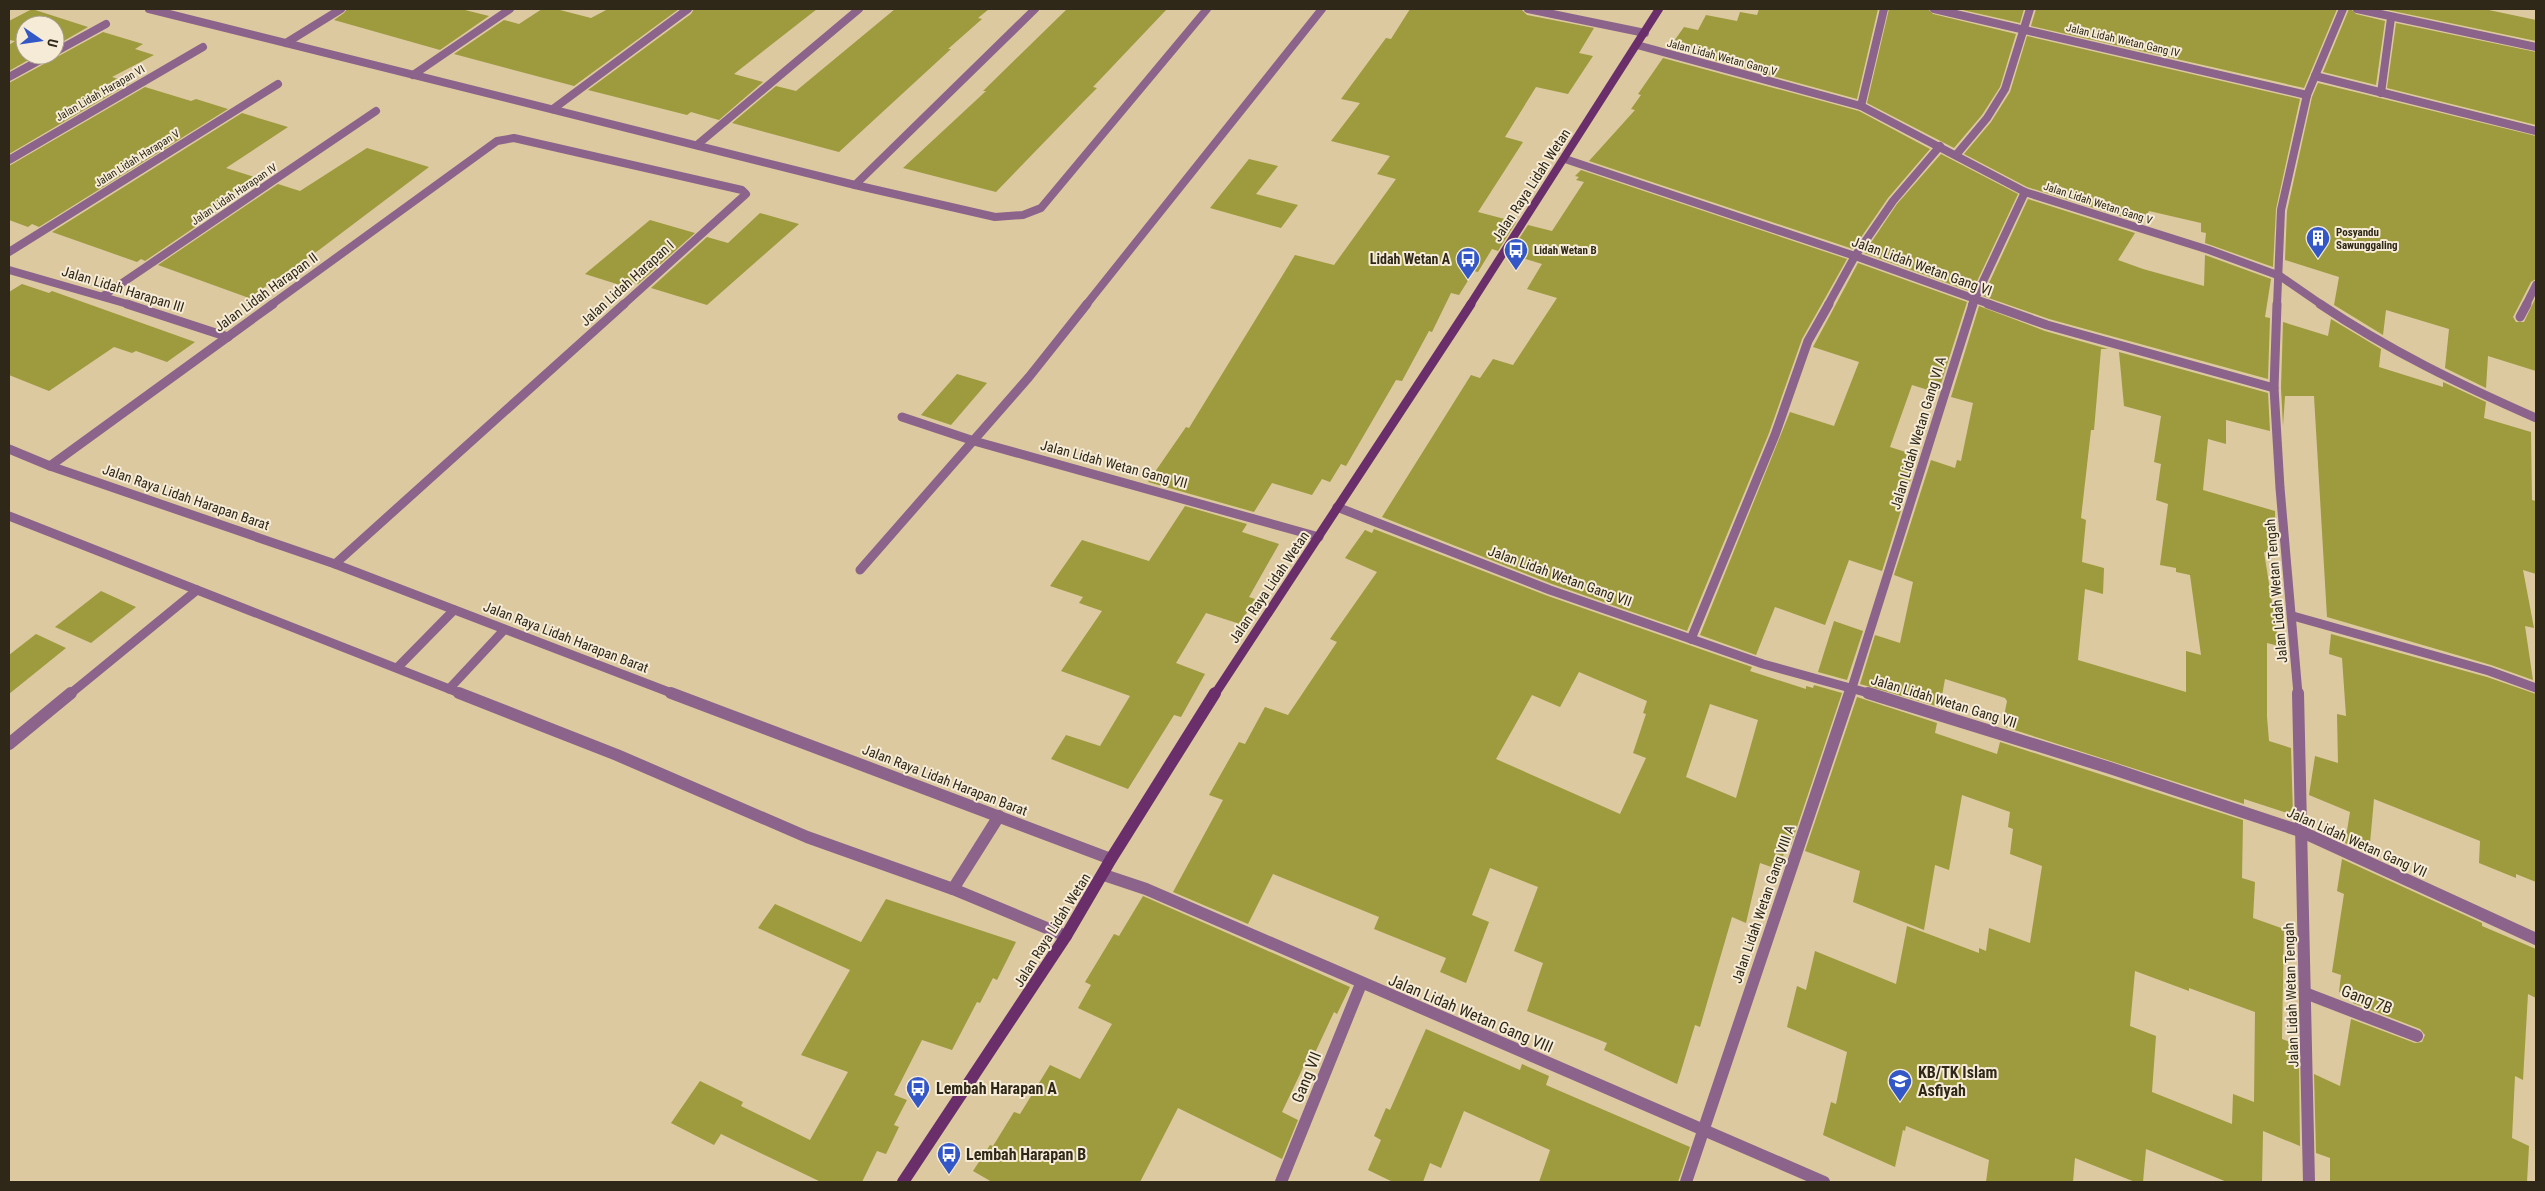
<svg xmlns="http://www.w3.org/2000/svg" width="2545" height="1191" viewBox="0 0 2545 1191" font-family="'Roboto Condensed',sans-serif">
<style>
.building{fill:#9e9a3e;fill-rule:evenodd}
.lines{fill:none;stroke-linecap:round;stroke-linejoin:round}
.lane-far1{stroke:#8b638b;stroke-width:9}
.lane{stroke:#8b638b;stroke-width:12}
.street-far2{stroke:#8b638b;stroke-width:8}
.street-far1{stroke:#8b638b;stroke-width:9}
.street{stroke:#8b638b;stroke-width:12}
.secondary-far2{stroke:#6a2f6b;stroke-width:8}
.secondary-far1{stroke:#6a2f6b;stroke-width:9}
.secondary{stroke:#6a2f6b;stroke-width:12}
.labels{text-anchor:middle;stroke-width:4;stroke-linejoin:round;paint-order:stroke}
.far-street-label{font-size:11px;fill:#2f2717;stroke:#f5ebd6}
.far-poi-label{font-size:11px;font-weight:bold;fill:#2f2717;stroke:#f5ebd6;text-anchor:start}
.street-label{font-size:14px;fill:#2f2717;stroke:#f5ebd6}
.poi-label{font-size:14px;font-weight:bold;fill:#2f2717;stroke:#f5ebd6;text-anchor:end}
.near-street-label{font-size:16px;fill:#2f2717;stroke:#f5ebd6}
.near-poi-label{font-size:16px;font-weight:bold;fill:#2f2717;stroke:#f5ebd6;text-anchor:start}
</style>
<rect width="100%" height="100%" fill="#dcc99f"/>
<g class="building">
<polygon points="32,9 88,27 55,46 55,25 25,25 25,55 37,55 9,71 9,45 15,41 9,40 9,21"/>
<polygon points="347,9 461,9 489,16 440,50 334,20 344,13"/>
<polygon points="542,9 556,9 591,18 608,9 679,9 574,86 454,54 504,20 519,24"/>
<polygon points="694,9 817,9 734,74 763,82 719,120 691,112 687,115 588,90 691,14"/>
<polygon points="895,9 989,9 978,18 982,19 948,49 951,49 839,152 732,123 776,86 796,91"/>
<polygon points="1067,9 1167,9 1093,87 1097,88 1085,100 996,192 903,168 986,91 983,91"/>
<polygon points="1410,9 1521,9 1527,15 1594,28 1579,53 1593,56 1568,94 1536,87 1505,137 1523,142 1478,212 1516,222 1498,251 1492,249 1478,272 1474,271 1459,295 1451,293 1432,332 1429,331 1402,381 1396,380 1346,466 1341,464 1330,482 1322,479 1312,495 1272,483 1254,512 1148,482 1186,427 1189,428 1295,255 1334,265 1396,179 1377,174 1390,156 1331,141 1360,103 1341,99 1386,38 1391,39"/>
<polygon points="1759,9 1878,9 1857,99 1669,48 1684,27 1698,30 1706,15 1737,21 1740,12 1757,15"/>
<polygon points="1889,9 1928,9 1933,14 2016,34 2000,87 1982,115 1954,148 1867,103"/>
<polygon points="1958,9 2024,9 2020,23"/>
<polygon points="2036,9 2337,9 2304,88 2031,26"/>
<polygon points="2349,9 2351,9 2356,14 2385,21 2376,85 2323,72"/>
<polygon points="2383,9 2484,9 2536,20 2536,41"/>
<polygon points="2396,23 2536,52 2536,125 2387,88"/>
<polygon points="103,32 143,44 135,49 154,55 112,77 130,83 9,154 9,83"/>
<polygon points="2027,36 2300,99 2276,209 2273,267 2205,243 2206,233 2201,232 2201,223 2149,211 2142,223 2027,187 1964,154 1991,122 2010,92"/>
<polygon points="1663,58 1859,111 1930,149 1888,198 1853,249 1589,161 1635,110 1631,109 1641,95 1638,94"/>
<polygon points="2318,83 2536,136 2536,279 2531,282 2513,317 2516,322 2524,322 2536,297 2536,371 2488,356 2486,388 2445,368 2449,329 2386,310 2383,335 2334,305 2339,277 2285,260 2287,211 2312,97"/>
<polygon points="145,87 191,101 196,99 228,109 39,227 32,224 28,227 9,220 9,166"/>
<polygon points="242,113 288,127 226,168 264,180 145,261 141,259 137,262 52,232"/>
<polygon points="367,148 429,167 319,250 249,298 158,265 278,184 300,191"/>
<polygon points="1941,154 2018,194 1972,292 1864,253 1897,204"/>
<polygon points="1249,159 1278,166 1256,194 1298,205 1281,228 1210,208"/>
<polygon points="1581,170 1847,259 1802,339 1769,433 1687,631 1552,584 1382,517 1471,375 1480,378 1493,359 1513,365 1557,298 1527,289 1542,264 1509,254 1528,225 1552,231 1584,182 1576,180 1579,177 1575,176"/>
<polygon points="2028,199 2135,233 2118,260 2143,269 2204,286 2205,255 2271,279 2265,317 2270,318 2268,379 2049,319 1983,296"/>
<polygon points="760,213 799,224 707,305 651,288 707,237 728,243"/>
<polygon points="650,220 695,233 638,284 629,281 623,286 585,274"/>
<polygon points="1858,263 1967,302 1938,393 1912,385 1890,447 1918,456 1882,571 1849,560 1825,625 1775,607 1756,655 1700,635 1790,412 1834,426 1859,362 1813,347"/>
<polygon points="22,284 49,293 52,291 195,342 167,362 136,351 132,353 114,347 49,391 9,375 9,292"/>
<polygon points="1979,306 2045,331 2108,349 2101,349 2094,430 2091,430 2081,518 2086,520 2082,562 2104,568 2103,594 2085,589 2078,660 2186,692 2186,651 2201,655 2190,575 2176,572 2176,568 2160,565 2168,504 2156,500 2161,464 2154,462 2161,416 2124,406 2119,352 2268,393 2270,431 2226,420 2226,444 2208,439 2203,490 2275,511 2276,556 2264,552 2279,646 2267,643 2267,717 2269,741 2291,748 2293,815 2244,799 2244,804 2002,726 2007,701 2005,698 1945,679 1940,707 1860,684 1875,635 1900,643 1913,582 1894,575 1931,460 1955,468 1957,460 1961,461 1973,403 1951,397"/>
<polygon points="2331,319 2381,349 2379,367 2443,387 2443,382 2486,402 2484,418 2531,432 2532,500 2536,501 2536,574 2523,570 2534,628 2525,626 2533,680 2491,665 2327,617 2314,396 2285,396 2283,426 2281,388 2283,322 2328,336"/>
<polygon points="957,374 987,383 951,425 921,415"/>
<polygon points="1185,506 1247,524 1242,532 1279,544 1249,597 1255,599 1240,624 1206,613 1176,663 1205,674 1181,717 1174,715 1128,789 1051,759 1066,735 1100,746 1130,696 1061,671 1102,611 1079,603 1083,597 1050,586 1082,540 1149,561"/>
<path d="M1374,529l174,67 204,71 -2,4 56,18v-3l7,2 1,-3 28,8 -51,152 -5,-1 -6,26 -20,-7 -14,60 -14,-6 -32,110 -5,-2 -18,59 -73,-34 3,-7 -80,-32 16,-48 -29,-12 24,-64 -48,-19 -18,47 17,7 -23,61 -26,-11 6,-14 -72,-29 5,-12 -106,-43 -25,50 -75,-32 50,-92 -14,-5 30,-53 6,2 20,-37 23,8 49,-73 -7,-3 47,-67 -32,-14 20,-28 7,3zM1579,672l68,29 -4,12 3,1 -13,39 13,5 -26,56 -124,-55 36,-64 28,12zM1710,704l48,16 -22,78 -50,-21z"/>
<polygon points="101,591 136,607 91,643 55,627"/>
<polygon points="1834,621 1863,631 1847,680 1818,672"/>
<polygon points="36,634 66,648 9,694 9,655"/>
<polygon points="2331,634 2487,677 2536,694 2536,882 2516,874 2516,878 2479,863 2480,841 2374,799 2369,854 2345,843 2350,812 2309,795 2315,756 2338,763 2337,714 2346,716 2342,658 2329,654"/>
<path d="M1857,697l80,26 -2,10 62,21 3,-12 243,78 -1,58 13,4 -2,36 31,11 -2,110 13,5 -1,21 5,2 1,79 -37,-15 -1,51h-35l-81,-33 -3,33h-8l-60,-24 -2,24h-87l3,-22 -83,-34 -1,5 -2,-1 -8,37 -72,-32 8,-33 5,2 11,-52 -60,-25 10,-41 9,4 9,-39 81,33 11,-58 72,27v-5l7,3 3,-23 41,15 12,-77 -32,-12 3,-25 -5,-2 2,-15 -48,-17 -13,75 -14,-5 -11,65 -71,-28 7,-31 -55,-20zM2135,971l54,20v-3l66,24 -1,90 -21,-8 -1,30 -80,-32 4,-56 -26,-10z"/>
<polygon points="2342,859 2482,923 2482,926 2536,949 2536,998 2528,994 2523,1080 2515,1076 2512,1138 2529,1146 2527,1182 2330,1182 2330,1158 2316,1153 2314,1074 2340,1086 2351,1019 2415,1043 2422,1042 2425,1035 2420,1029 2353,1003 2354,999 2339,992 2341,975 2332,972 2344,894 2337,891"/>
<polygon points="1143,896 1350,987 1337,1014 1334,1012 1313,1057 1309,1055 1282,1112 1298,1120 1282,1159 1178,1108 1140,1182 992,1182 973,1171 990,1145 993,1146 1014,1112 1020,1114 1050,1065 1080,1079 1112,1024 1078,1008 1091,985 1085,982 1114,934 1119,936"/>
<polygon points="886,899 1016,942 997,980 993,978 980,1003 977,1002 952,1050 922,1040 894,1095 907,1100 894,1125 899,1127 886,1154 877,1151 862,1182 821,1182 721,1134 714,1145 671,1123 700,1081 743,1102 741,1106 810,1140 848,1072 801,1055 850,970 758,928 775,904 861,942"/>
<polygon points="1426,1029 1520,1070 1522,1064 1549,1076 1546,1085 1690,1147 1678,1182 1539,1182 1550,1150 1464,1111 1441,1168 1430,1163 1423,1182 1393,1182 1368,1170 1381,1140 1374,1136 1386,1108 1390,1110"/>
</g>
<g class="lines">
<polyline class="lane-far1" points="70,694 197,590"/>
<g class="lane">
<polyline points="9,744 71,693"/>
<polyline points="2305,993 2417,1036"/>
</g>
<g class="street-far2">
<polyline points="149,9 855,185 995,217 1023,215 1041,208 1207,9"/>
<polyline points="1528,9 1645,33"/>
<polyline points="1934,9 2307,95"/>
<polyline points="2357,9 2536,47"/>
<polyline points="286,43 341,9"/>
<polyline points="1637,45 1861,106 2025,192 2209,250 2280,276 2322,305"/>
<polyline points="55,52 106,24"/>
<polyline points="413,75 510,9"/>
<polyline points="2315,76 2536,131"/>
<polyline points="9,77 49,55"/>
<polyline points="2381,93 2391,18"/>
<polyline points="1861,106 1884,9"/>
<polyline points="553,109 688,9"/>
<polyline points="697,145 859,9"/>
<polyline points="1956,155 1987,118 2005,89 2030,9"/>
<polyline points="1565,159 1855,256 1992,305"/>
<polyline points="9,160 203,47"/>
<polyline points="855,185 1035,9"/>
<polyline points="9,252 278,84"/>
<polyline points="9,270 131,305"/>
<polyline points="103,296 376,111"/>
<polyline points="271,305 497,141 514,138 742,190 746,194 623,305"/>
<polyline points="1086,305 1322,9"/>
<polyline points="1828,305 1855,256 1893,201 1940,146"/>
<polyline points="1972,305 2025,192"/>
<polyline points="2277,305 2281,210 2307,95 2343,9"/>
<polyline points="2526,305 2536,285"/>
</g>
<g class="street-far1">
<polyline points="127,304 228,337"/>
<polyline points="1988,304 2047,325 2274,388"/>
<polyline points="2277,304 2274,388 2280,488 2298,694"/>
<path d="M2320,304c68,46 141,81 216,114"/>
<polyline points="2520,317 2527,304"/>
<polyline points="902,417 974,441 1319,537"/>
<polyline points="9,449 50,466 335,564 674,694"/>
<polyline points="50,466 273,304"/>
<polyline points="1337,507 1550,590 1763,664 1872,694"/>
<polyline points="9,516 462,694"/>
<polyline points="335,564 624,304"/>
<polyline points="860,570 1029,377 1087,304"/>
<polyline points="2293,616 2489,671 2536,688"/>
<polyline points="1691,639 1775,435 1808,341 1829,304"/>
<polyline points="398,667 454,610"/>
<polyline points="449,689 504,630"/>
<polyline points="1850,694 1973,304"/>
</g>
<g class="street">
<polyline points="459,693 617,755 807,837 953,889 1066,936"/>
<polyline points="671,693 1111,859"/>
<polyline points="1868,693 2110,768 2300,831 2536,939"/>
<polyline points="2298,693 2309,1182"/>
<polyline points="1104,875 1146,889 1824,1182"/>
<polyline points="953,889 999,816"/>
<polyline points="1281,1182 1361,984"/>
<polyline points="1686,1182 1850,693"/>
</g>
<polyline class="secondary-far2" points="1470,305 1659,9"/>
<polyline class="secondary-far1" points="1215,694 1471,304"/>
<polyline class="secondary" points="903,1182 1066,936 1111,859 1215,693"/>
</g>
<defs>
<g id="building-pin" transform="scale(1.25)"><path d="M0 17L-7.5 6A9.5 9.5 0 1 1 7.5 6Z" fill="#3357c7" stroke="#f5ebd6"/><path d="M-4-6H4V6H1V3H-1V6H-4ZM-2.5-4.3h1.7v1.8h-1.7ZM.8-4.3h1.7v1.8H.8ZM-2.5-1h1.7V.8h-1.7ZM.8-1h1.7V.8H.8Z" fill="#fff"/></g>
<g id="bus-pin" transform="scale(1.25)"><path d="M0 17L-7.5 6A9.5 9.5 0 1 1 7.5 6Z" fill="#3357c7" stroke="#f5ebd6"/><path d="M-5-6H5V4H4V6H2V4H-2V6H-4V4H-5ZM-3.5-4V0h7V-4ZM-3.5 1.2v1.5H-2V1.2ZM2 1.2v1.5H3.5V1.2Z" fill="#fff"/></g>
<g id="school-pin" transform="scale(1.25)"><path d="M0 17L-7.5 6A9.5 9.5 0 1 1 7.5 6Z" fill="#3357c7" stroke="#f5ebd6"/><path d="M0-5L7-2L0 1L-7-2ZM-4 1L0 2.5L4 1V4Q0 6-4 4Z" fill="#fff"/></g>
</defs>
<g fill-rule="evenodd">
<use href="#building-pin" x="2318" y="238"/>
<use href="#bus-pin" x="1516" y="250"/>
<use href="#bus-pin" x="1468" y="259"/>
<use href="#school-pin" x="1900" y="1081"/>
<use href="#bus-pin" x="918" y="1088"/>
<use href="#bus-pin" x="949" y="1154"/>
</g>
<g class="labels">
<g class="far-street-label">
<text transform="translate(2123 40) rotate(13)" y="4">Jalan Lidah Wetan Gang IV</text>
<text transform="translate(1722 57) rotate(15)" y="4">Jalan Lidah Wetan Gang V</text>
<text transform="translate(100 93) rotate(-30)" y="4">Jalan Lidah Harapan VI</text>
<text transform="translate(137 158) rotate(-32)" y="4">Jalan Lidah Harapan V</text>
<text transform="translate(234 194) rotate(-34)" y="4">Jalan Lidah Harapan IV</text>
<text transform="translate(2098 203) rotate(18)" y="4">Jalan Lidah Wetan Gang V</text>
</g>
<g class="far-poi-label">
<text x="2336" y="236">Posyandu<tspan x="2336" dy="13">Sawunggaling</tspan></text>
<text x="1534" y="254">Lidah Wetan B</text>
</g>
<g class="street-label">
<text transform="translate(1531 185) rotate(-57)" y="5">Jalan Raya Lidah Wetan</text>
<text transform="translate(1922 266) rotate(20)" y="5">Jalan Lidah Wetan Gang VI</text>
<text transform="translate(627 283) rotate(-42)" y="5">Jalan Lidah Harapan I</text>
<text transform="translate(123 289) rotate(17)" y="5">Jalan Lidah Harapan III</text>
<text transform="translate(266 292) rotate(-36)" y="5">Jalan Lidah Harapan II</text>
<text transform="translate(1918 433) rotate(-73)" y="5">Jalan Lidah Wetan Gang VI A</text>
<text transform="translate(1114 464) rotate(15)" y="5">Jalan Lidah Wetan Gang VII</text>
<text transform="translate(186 497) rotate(19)" y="5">Jalan Raya Lidah Harapan Barat</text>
<text transform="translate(1560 576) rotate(20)" y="5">Jalan Lidah Wetan Gang VII</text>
<text transform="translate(1269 587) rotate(-56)" y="5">Jalan Raya Lidah Wetan</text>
<text transform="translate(2276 591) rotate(-95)" y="5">Jalan Lidah Wetan Tengah</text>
<text transform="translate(566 637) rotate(21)" y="5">Jalan Raya Lidah Harapan Barat</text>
<text transform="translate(1944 701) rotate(17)" y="5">Jalan Lidah Wetan Gang VII</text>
<text transform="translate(945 780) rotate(21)" y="5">Jalan Raya Lidah Harapan Barat</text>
<text transform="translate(2357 842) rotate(24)" y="5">Jalan Lidah Wetan Gang VII</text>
<text transform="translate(1763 904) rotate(-71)" y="5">Jalan Lidah Wetan Gang VIII A</text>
<text transform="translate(1052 930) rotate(-58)" y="5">Jalan Raya Lidah Wetan</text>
<text transform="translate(2291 995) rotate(-92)" y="5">Jalan Lidah Wetan Tengah</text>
</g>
<g class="poi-label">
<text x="1450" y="264">Lidah Wetan A</text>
</g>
<g class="near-street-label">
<text transform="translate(2367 999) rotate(21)" y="6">Gang 7B</text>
<text transform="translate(1471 1013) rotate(23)" y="6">Jalan Lidah Wetan Gang VIII</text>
<text transform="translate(1306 1077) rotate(-68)" y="6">Gang VII</text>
</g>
<g class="near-poi-label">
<text x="1918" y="1078">KB/TK Islam<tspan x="1918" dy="18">Asfiyah</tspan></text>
<text x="936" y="1094">Lembah Harapan A</text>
<text x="966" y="1160">Lembah Harapan B</text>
</g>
</g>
<rect width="2545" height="1191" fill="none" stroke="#2f2717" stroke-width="20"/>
<g transform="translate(40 40) rotate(103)"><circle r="24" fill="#f5ebd6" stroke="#a69d8a"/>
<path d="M0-4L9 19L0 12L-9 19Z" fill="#3357c7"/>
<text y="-8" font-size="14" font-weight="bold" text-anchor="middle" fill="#2f2717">U</text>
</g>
</svg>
